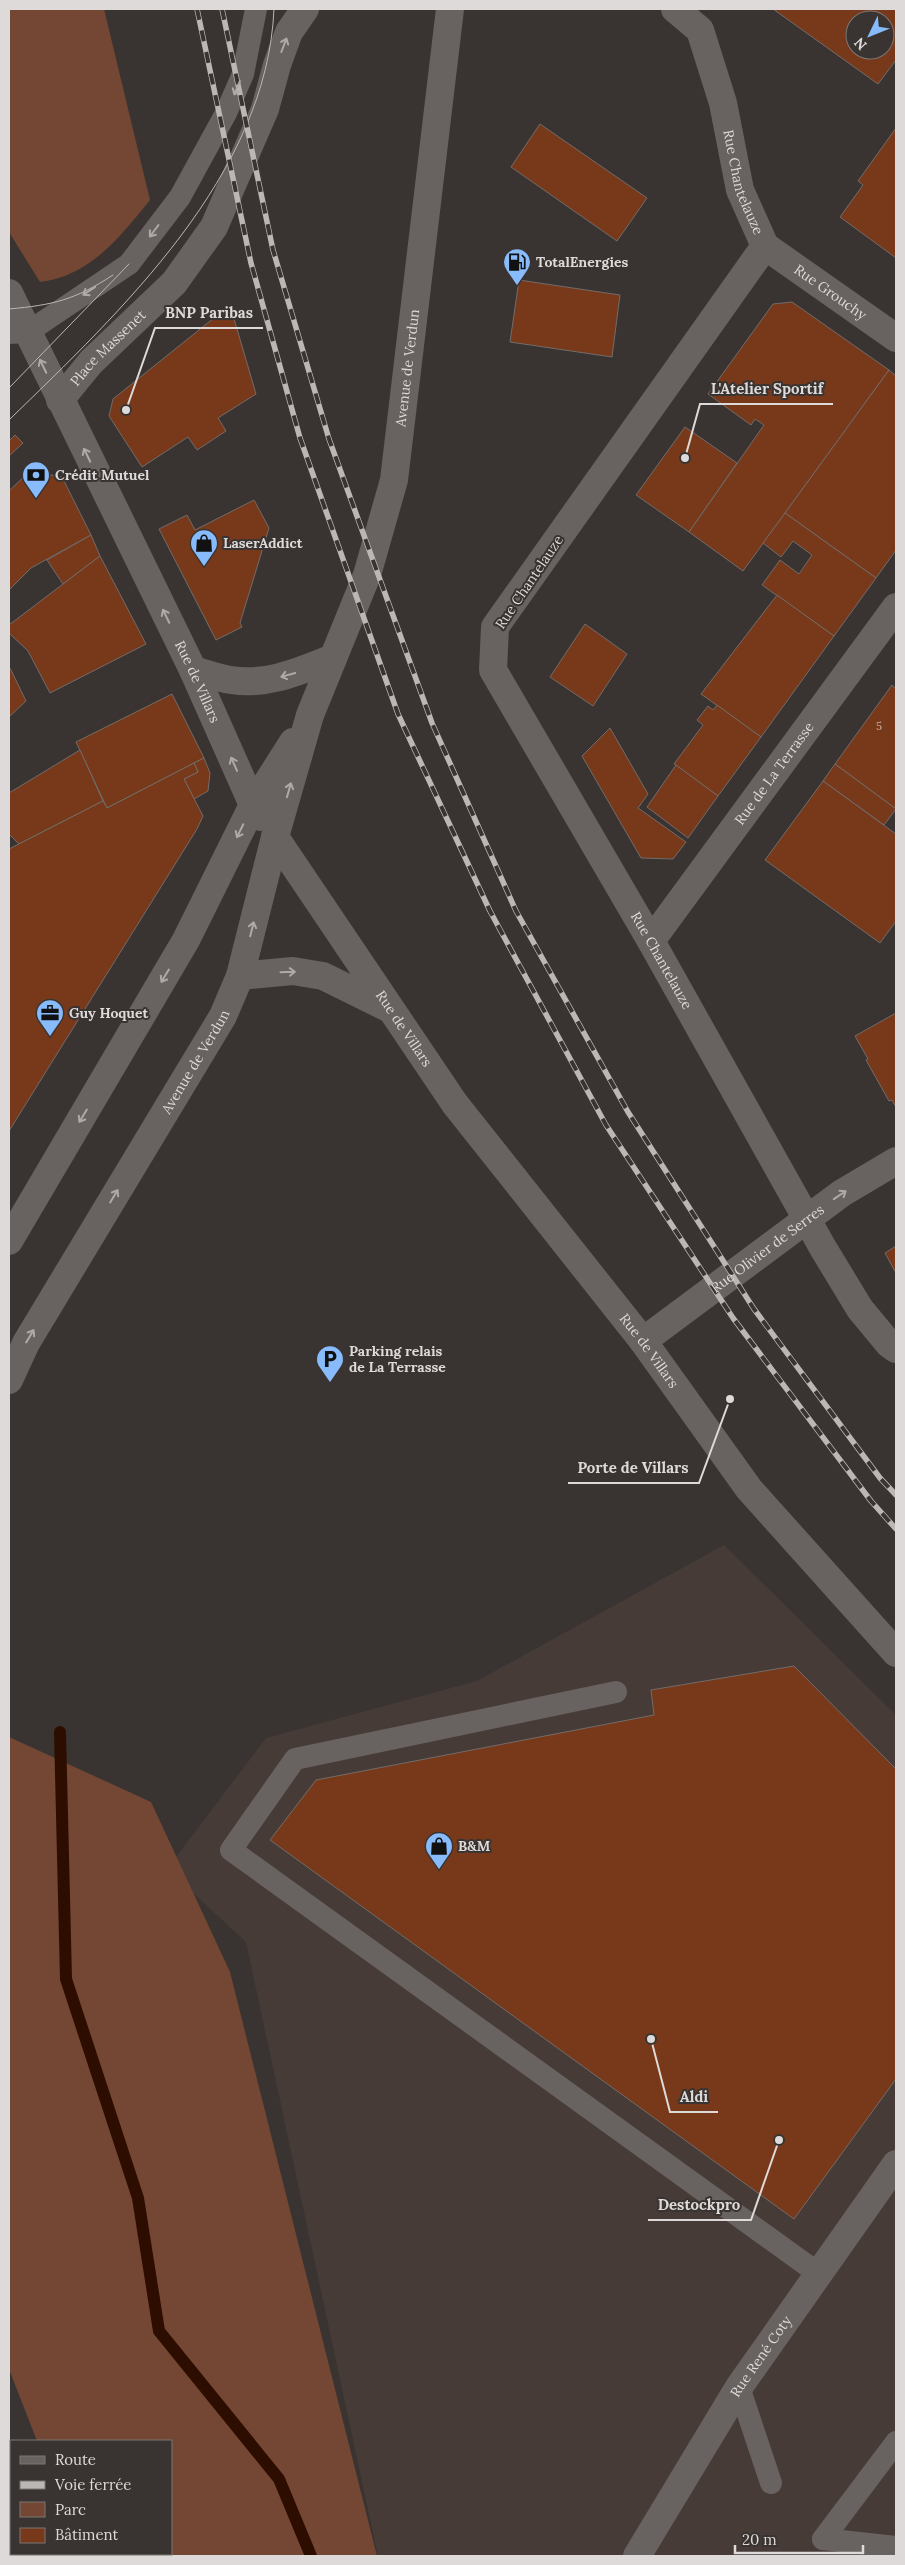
<svg xmlns="http://www.w3.org/2000/svg" width="905" height="2565" viewBox="0 0 905 2565" font-family="Lora,serif">
<style>
.built{fill:#473b37}
.green{fill:#734733}
.lines{fill:none;stroke-linecap:round;stroke-linejoin:round}
.stream{stroke:#2e0d01;stroke-width:12}
.building{fill:#78391a;stroke:#726c6a;fill-rule:evenodd}
.lane{stroke:#686260;stroke-width:22}
.street{stroke:#686260;stroke-width:28}
.secondary{stroke:#686260;stroke-width:28}
.tram{stroke:#bab7b5;stroke-width:1}
.rail-casing{stroke:#bab7b5;stroke-width:5.5}
.rail{stroke:#393432;stroke-width:4;stroke-dasharray:11;stroke-linecap:butt}
.oneway{stroke:#aeaaa9}
.labels{text-anchor:middle;stroke-width:4;stroke-linejoin:round;paint-order:stroke}
.number-label{font-size:11px;fill:#c4b2a9}
.street-label{font-size:14px;fill:#dddad9;stroke:#393432}
.poi-label{font-size:14px;font-weight:bold;fill:#dddad9;stroke:#393432;text-anchor:start}
.leader{fill:none;stroke:#dddad9;stroke-width:2}
.callout-dot{fill:#dddad9;stroke:#393432;stroke-width:2}
.callout-label{font-size:15px;text-anchor:middle;font-weight:bold;fill:#dddad9;stroke:#393432;stroke-width:4;stroke-linejoin:round;paint-order:stroke}
</style>
<rect width="100%" height="100%" fill="#393432"/>
<polygon class="built" points="724,1545 896,1715 896,2556 378,2556 246,1942 167,1869 266,1738 477,1681"/>
<g class="green">
<path d="M9,9h95l46,191c-30,37 -60,76 -110,82l-31,-50z"/>
<polygon points="9,1737 151,1802 230,1972 377,2556 105,2556 103,2554 171,2554 171,2441 37,2441 9,2369"/>
</g>
<g class="lines">
<polyline class="stream" points="60,1732 66,1979 138,2198 159,2331 279,2479 311,2556"/>
</g>
<g class="building">
<path d="M773,9h123v51l-18,24zM855,20h30v30h-30z"/>
<polygon points="540,124 647,198 617,241 511,167"/>
<polygon points="896,128 896,258 840,217 863,185 858,181"/>
<polygon points="519,280 620,295 612,357 510,342"/>
<polygon points="792,302 889,370 743,571 689,532 764,425 755,419 751,425 708,394 773,304"/>
<polygon points="230,305 256,394 218,418 226,431 197,450 188,437 142,467 109,416 113,399"/>
<polygon points="889,370 896,376 896,550 876,578 785,513"/>
<polygon points="685,427 737,463 689,532 636,495"/>
<polygon points="15,435 23,443 9,456 9,441"/>
<polygon points="30,471 62,477 91,535 31,568 9,590 9,491"/>
<polygon points="254,500 269,528 240,623 242,627 216,640 159,529 187,515 195,530"/>
<polygon points="785,513 876,578 834,636 762,585 780,560 799,574 812,555 793,541 781,557 763,543"/>
<polygon points="91,535 100,556 63,584 47,560"/>
<polygon points="100,556 146,644 50,693 28,651 9,633 9,625"/>
<polygon points="777,595 834,636 761,737 701,694"/>
<polygon points="585,624 627,654 593,706 550,677"/>
<polygon points="10,668 26,701 9,717 9,669"/>
<polygon points="892,685 896,689 896,809 835,764"/>
<polygon points="172,694 204,758 107,808 76,742"/>
<polygon points="717,705 761,737 718,796 674,764 703,725 697,720 708,706 713,710"/>
<polygon points="610,728 648,794 638,808 686,842 673,859 641,858 582,756"/>
<polygon points="80,750 103,801 19,844 9,834 9,793"/>
<polygon points="204,758 210,773 208,791 194,799 184,779 198,772 194,763"/>
<polygon points="194,763 198,772 184,779 203,816 197,829 9,1131 9,849 103,801 107,808"/>
<polygon points="835,764 896,809 884,825 823,781"/>
<polygon points="676,765 718,796 688,838 647,807"/>
<polygon points="823,781 896,834 896,921 880,943 765,860"/>
<polygon points="896,1013 896,1107 892,1100 889,1101 866,1060 868,1059 855,1036"/>
<polygon points="896,1246 896,1273 885,1253"/>
<polygon points="794,1666 896,1769 896,2079 794,2219 270,1840 316,1780 654,1715 651,1690"/>
</g>
<g class="lines">
<g class="lane">
<polyline points="9,333 28,332 129,264 180,197 226,113 243,74 256,9"/>
<polyline points="616,1692 295,1759 231,1850 819,2274"/>
<polyline points="739,2387 771,2483"/>
<polyline points="823,2539 896,2442"/>
<polyline points="823,2539 896,2547"/>
</g>
<g class="street">
<path id="s1" d="M675,9l25,21 23,73 17,87 25,56 -270,381 -2,43 158,271 172,307 37,61 29,35 7,5"/>
<path id="s2" d="M765,246l131,92"/>
<path id="s3" d="M60,400l31,-38 83,-79 40,-56 51,-118 12,-44 12,-33 16,-23"/>
<path id="s4" d="M275,837l180,267 188,237 106,148 147,164"/>
<path id="s5" d="M651,941l245,-334"/>
<path id="s6" d="M643,1341l199,-148 54,-32"/>
<path id="s7" d="M637,2556l102,-169 157,-223"/>
</g>
<g class="secondary">
<path id="s8" d="M9,293l184,377 60,135 8,12"/>
<path d="M193,670c12,3 25,8 38,10 36,6 69,-9 102,-22"/>
<polyline points="240,976 293,971 323,976 390,1009"/>
<polyline points="9,1241 186,940 253,805 293,742"/>
<path id="s9" d="M9,1380l17,-37 197,-327 17,-40 35,-139 35,-122 57,-140 27,-95 56,-471"/>
<polyline points="9,2537 11,2543"/>
</g>
<g class="tram">
<path d="M9,309c44,-4 66,-9 104,-34"/>
<polyline points="9,388 129,264"/>
<path d="M9,420c112,-109 258,-245 265,-411"/>
</g>
<g class="rail-casing">
<g id="rail">
<polyline points="197,9 251,263 300,438 398,714 490,911 606,1125 733,1318 871,1501 896,1529"/>
<polyline points="222,9 273,250 329,439 432,723 516,911 628,1112 754,1309 880,1478 896,1495"/>
</g>
</g>
<use href="#rail" class="rail"/>
</g>
<defs><path id="oneway-shaft" d="M-6 0H5M1.5-3L5.5 0L1.5 3" fill="none" stroke-width="1.6" stroke-linecap="round" stroke-linejoin="round" transform="scale(1.25)"/></defs>
<g class="oneway">
<use href="#oneway-shaft" transform="translate(284 45) rotate(-69)"/>
<use href="#oneway-shaft" transform="translate(237 88) rotate(113)"/>
<use href="#oneway-shaft" transform="translate(154 231) rotate(127)"/>
<use href="#oneway-shaft" transform="translate(89 291) rotate(146)"/>
<use href="#oneway-shaft" transform="translate(43 366) rotate(-116)"/>
<use href="#oneway-shaft" transform="translate(87 455) rotate(-116)"/>
<use href="#oneway-shaft" transform="translate(166 616) rotate(-116)"/>
<use href="#oneway-shaft" transform="translate(288 675) rotate(165)"/>
<use href="#oneway-shaft" transform="translate(234 764) rotate(-114)"/>
<use href="#oneway-shaft" transform="translate(289 790) rotate(-74)"/>
<use href="#oneway-shaft" transform="translate(240 831) rotate(116)"/>
<use href="#oneway-shaft" transform="translate(252 929) rotate(-76)"/>
<use href="#oneway-shaft" transform="translate(288 972) rotate(-2)"/>
<use href="#oneway-shaft" transform="translate(165 976) rotate(121)"/>
<use href="#oneway-shaft" transform="translate(83 1116) rotate(121)"/>
<use href="#oneway-shaft" transform="translate(840 1195) rotate(-34)"/>
<use href="#oneway-shaft" transform="translate(114 1196) rotate(-59)"/>
<use href="#oneway-shaft" transform="translate(30 1336) rotate(-59)"/>
</g>
<defs>
<g id="fuel-pin" transform="scale(1.4375)"><path d="M0 17L-7.5 6A9.5 9.5 0 1 1 7.5 6Z" fill="#87bbfb" stroke="#393432"/><path d="M-5.5-6h7V0h2V4h1.3V-2.5L3-4.5l.8-.8L6-3V5H2.5V1h-1V6h-7ZM-4.2-4.7v3.2H.2V-4.7Z" fill="#111"/></g>
<g id="bank-pin" transform="scale(1.4375)"><path d="M0 17L-7.5 6A9.5 9.5 0 1 1 7.5 6Z" fill="#87bbfb" stroke="#393432"/><path d="M-6-4H6V4H-6ZM0-2.3a2.3 2.3 0 1 0 0 4.6a2.3 2.3 0 1 0 0-4.6Z" fill="#111"/></g>
<g id="shop-pin" transform="scale(1.4375)"><path d="M0 17L-7.5 6A9.5 9.5 0 1 1 7.5 6Z" fill="#87bbfb" stroke="#393432"/><path d="M-5-2.5h2.3a2.7 3.5 0 0 1 5.4 0H5L5.5 6h-11ZM-1.5-2.5h3a1.5 2.3 0 0 0-3 0Z" fill="#111"/></g>
<g id="office-pin" transform="scale(1.4375)"><path d="M0 17L-7.5 6A9.5 9.5 0 1 1 7.5 6Z" fill="#87bbfb" stroke="#393432"/><path d="M-6-3h4V-5.5h4V-3h4V5H-6ZM-1-4.5V-3h2v-1.5ZM-6 0V1H6V0Z" fill="#111"/></g>
<g id="parking-pin" transform="scale(1.4375)"><path d="M0 17L-7.5 6A9.5 9.5 0 1 1 7.5 6Z" fill="#87bbfb" stroke="#393432"/><path d="M-3.5-5.5H1a3.5 3.5 0 0 1 0 7H-1V5.5H-3.5ZM-1-3.4V-.6H.8a1.4 1.4 0 0 0 0-2.8Z" fill="#111"/></g>
</defs>
<g fill-rule="evenodd">
<use href="#fuel-pin" x="517" y="262"/>
<use href="#bank-pin" x="36" y="475"/>
<use href="#shop-pin" x="204" y="543"/>
<use href="#office-pin" x="50" y="1013"/>
<use href="#parking-pin" x="330" y="1359"/>
<use href="#shop-pin" x="439" y="1846"/>
</g>
<g class="labels">
<g class="number-label">
<text x="879" y="730">5</text>
</g>
<g class="street-label">
<text dy="5" stroke="none"><textPath href="#s1" startOffset="191">Rue Chantelauze</textPath></text>
<text dy="5" stroke="none"><textPath href="#s2" startOffset="80">Rue Grouchy</textPath></text>
<text dy="5" stroke="none"><textPath href="#s3" startOffset="71">Place Massenet</textPath></text>
<text dy="5" stroke="none"><textPath href="#s9" startOffset="1099">Avenue de Verdun</textPath></text>
<text transform="translate(529 582) rotate(-56)" y="5">Rue Chantelauze</text>
<text dy="5" stroke="none"><textPath href="#s8" startOffset="432">Rue de Villars</textPath></text>
<text dy="5" stroke="none"><textPath href="#s5" startOffset="208">Rue de La Terrasse</textPath></text>
<text dy="5" stroke="none"><textPath href="#s1" startOffset="1105">Rue Chantelauze</textPath></text>
<text dy="5" stroke="none"><textPath href="#s4" startOffset="231">Rue de Villars</textPath></text>
<text dy="5" stroke="none"><textPath href="#s9" startOffset="369">Avenue de Verdun</textPath></text>
<text dy="5" stroke="none"><textPath href="#s6" startOffset="155">Rue Olivier de Serres</textPath></text>
<text dy="5" stroke="none"><textPath href="#s4" startOffset="636">Rue de Villars</textPath></text>
<text dy="5" stroke="none"><textPath href="#s7" startOffset="235">Rue René Coty</textPath></text>
</g>
<g class="poi-label">
<text x="536" y="267">TotalEnergies</text>
<text x="55" y="480">Crédit Mutuel</text>
<text x="223" y="548">LaserAddict</text>
<text x="69" y="1018">Guy Hoquet</text>
<text x="349" y="1356">Parking relais<tspan x="349" dy="16">de La Terrasse</tspan></text>
<text x="458" y="1851">B&amp;M</text>
</g>
</g>
<path class="leader" d="M126 410L155 328H263M685 458L700 404H833M730 1399L699 1483H568M651 2039L670 2112H718M779 2140L751 2220H648"/>
<g class="callout-dot">
<circle cx="126" cy="410" r="5"/>
<circle cx="685" cy="458" r="5"/>
<circle cx="730" cy="1399" r="5"/>
<circle cx="651" cy="2039" r="5"/>
<circle cx="779" cy="2140" r="5"/>
</g>
<g class="callout-label">
<text x="209" y="318">BNP Paribas</text>
<text x="767" y="394">L'Atelier Sportif</text>
<text x="633" y="1473">Porte de Villars</text>
<text x="694" y="2102">Aldi</text>
<text x="699" y="2210">Destockpro</text>
</g>
<rect width="905" height="2565" fill="none" stroke="#dddad9" stroke-width="20"/>
<rect x="10" y="2440" width="162" height="115" fill="#393432" stroke="#7b7675"/>
<rect x="20" y="2456" width="25" height="8" fill="#686260" stroke="#7b7675"/>
<text x="55" y="2465" font-size="15" fill="#dddad9">Route</text>
<rect x="20" y="2481" width="25" height="8" fill="#bab7b5" stroke="#7b7675"/>
<text x="55" y="2490" font-size="15" fill="#dddad9">Voie ferrée</text>
<rect x="20" y="2502" width="25" height="15" fill="#734733" stroke="#7b7675"/>
<text x="55" y="2515" font-size="15" fill="#dddad9">Parc</text>
<rect x="20" y="2528" width="25" height="15" fill="#78391a" stroke="#7b7675"/>
<text x="55" y="2540" font-size="15" fill="#dddad9">Bâtiment</text>
<g transform="translate(870 35) rotate(227)"><circle r="24" fill="#393432" stroke="#7b7675"/>
<path d="M0-4L9 19L0 12L-9 19Z" fill="#87bbfb"/>
<text y="-8" font-size="14" font-weight="bold" text-anchor="middle" fill="#dddad9">N</text>
</g>
<path d="M735 2545v8h128v-8" fill="none" stroke="#dddad9" stroke-width="2.5"/>
<text x="742" y="2545" font-size="15" fill="#dddad9" stroke="#393432" stroke-width="4" paint-order="stroke">20 m</text>
</svg>
